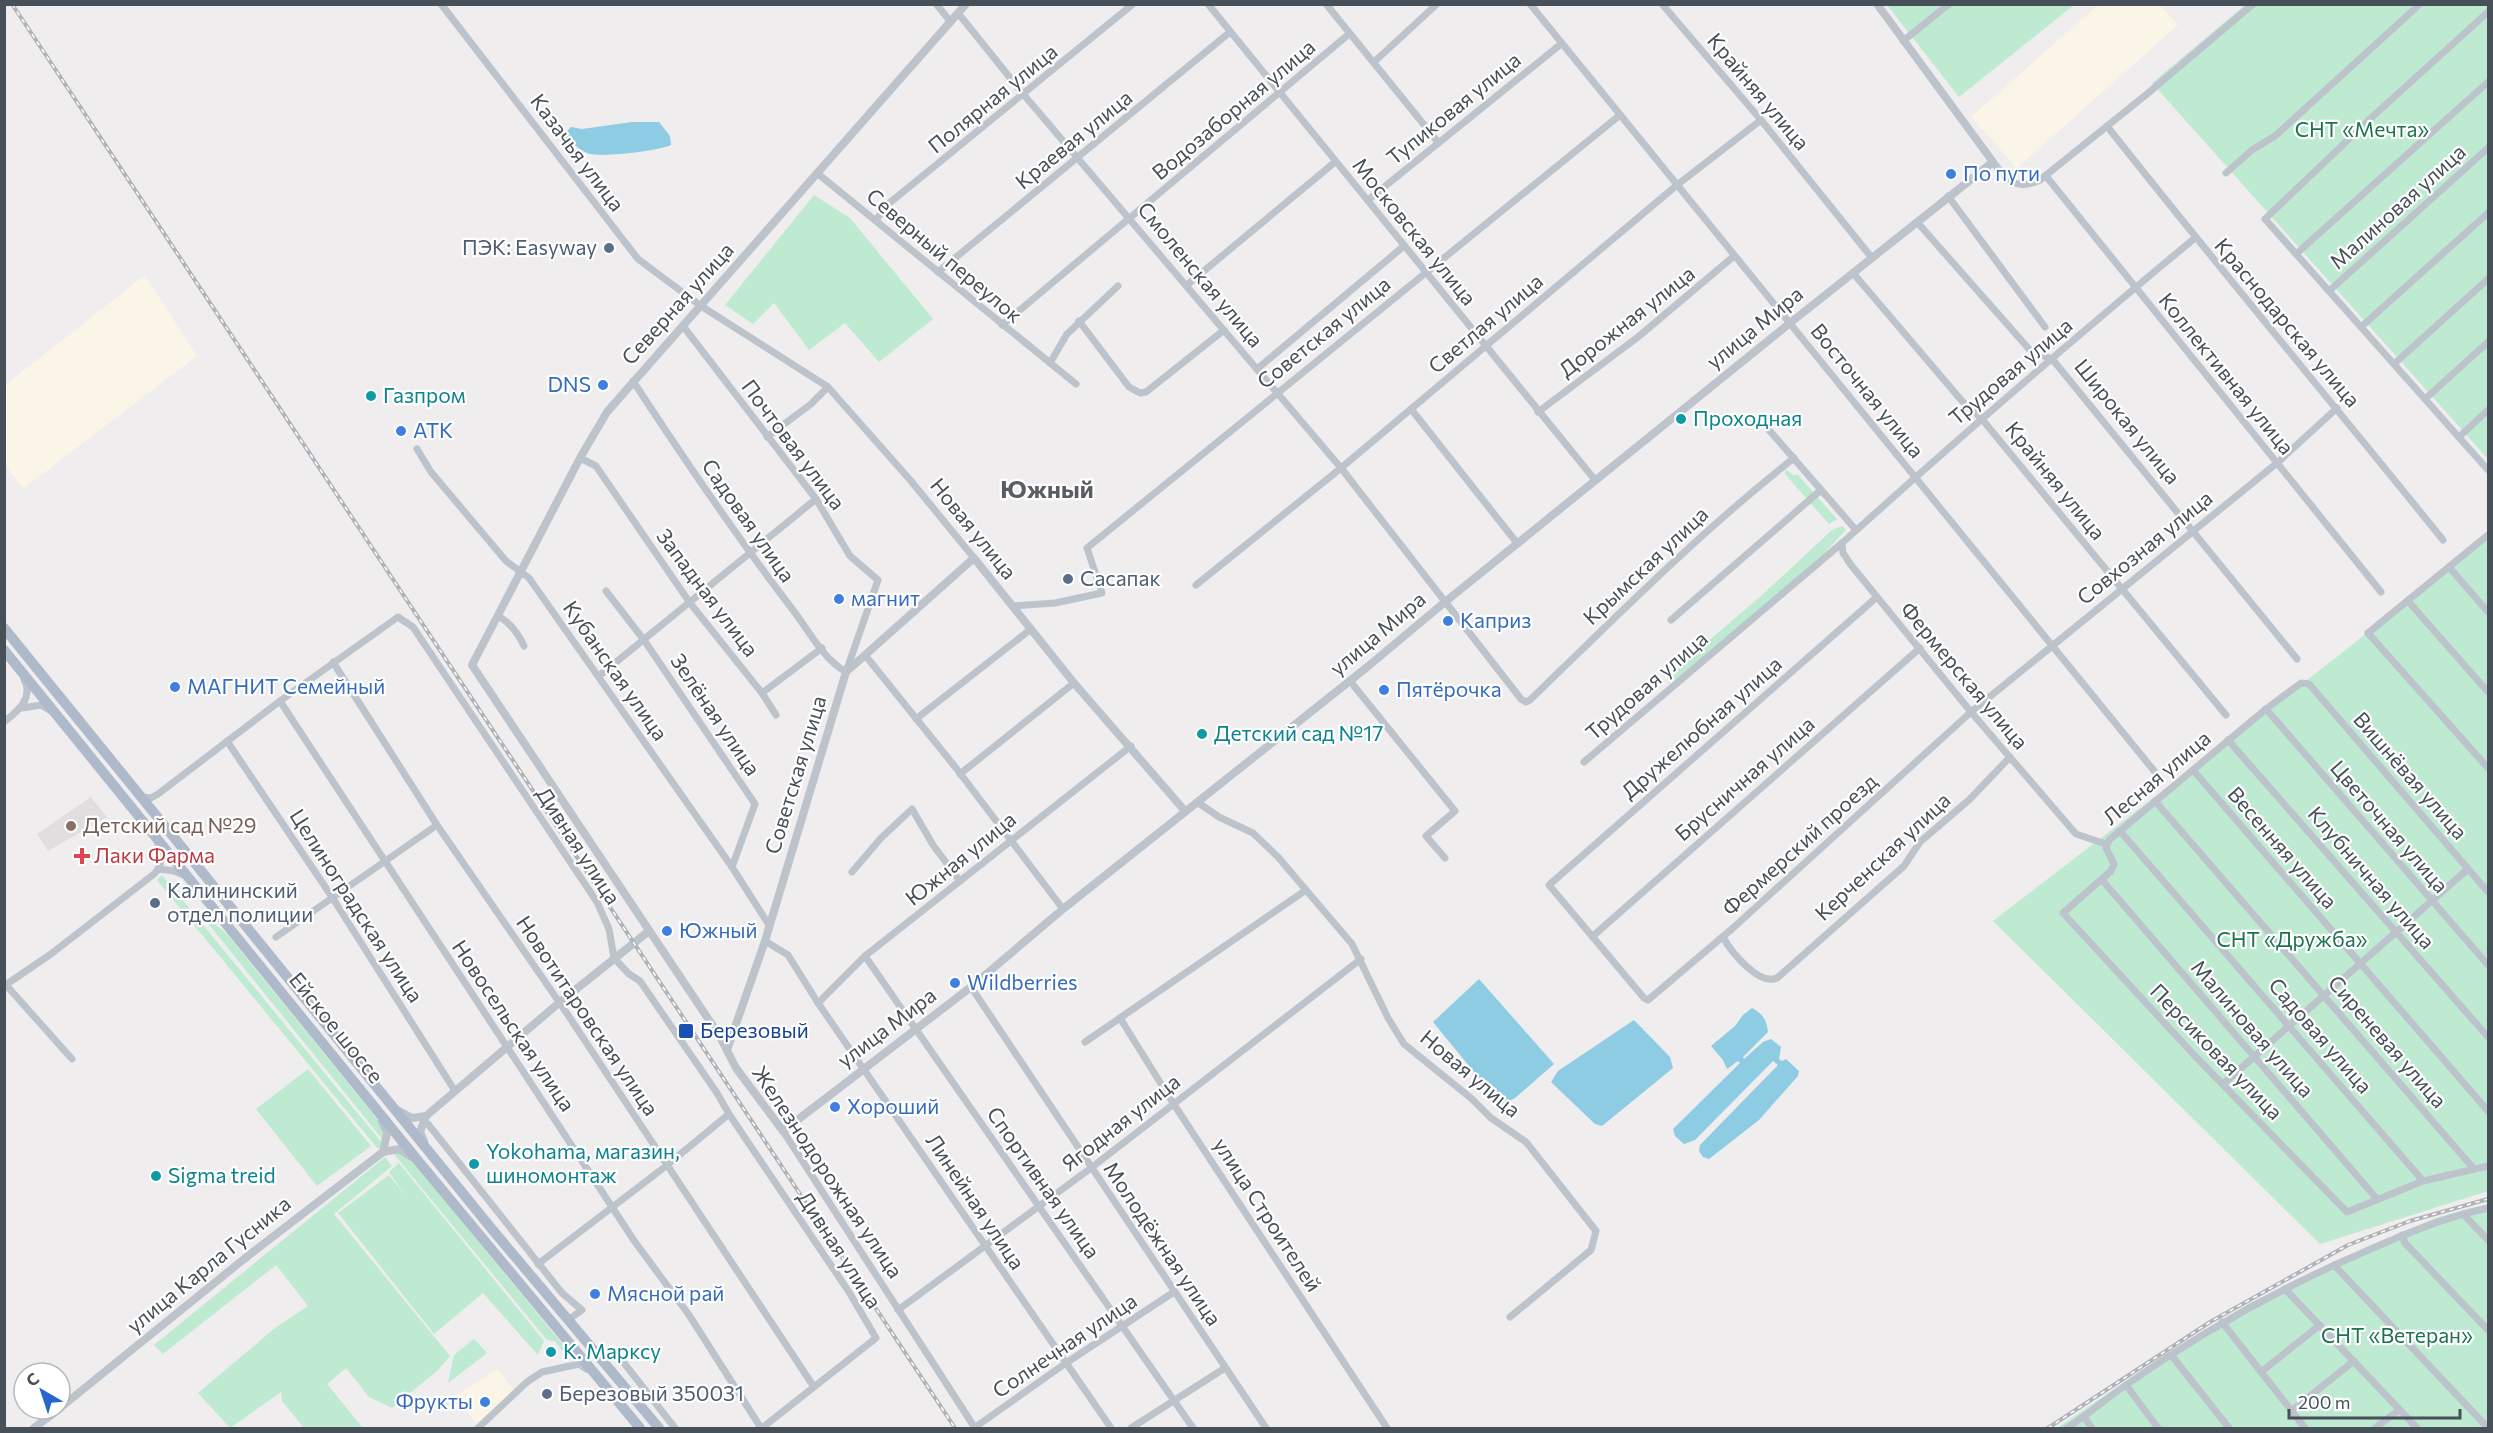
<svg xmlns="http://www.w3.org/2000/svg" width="2493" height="1433" viewBox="0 0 2493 1433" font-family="Commissioner,sans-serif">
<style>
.commercial{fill:#faf5e6}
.education{fill:#e0dede}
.green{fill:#beead2}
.water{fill:#8ecce4}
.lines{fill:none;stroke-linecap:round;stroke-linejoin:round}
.minor{stroke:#bcc3cb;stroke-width:7}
.tertiary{stroke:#bcc3cb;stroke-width:8}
.primary{stroke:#aebaca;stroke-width:10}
.rail-casing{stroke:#afb2b7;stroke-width:4}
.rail{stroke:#fff;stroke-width:1.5;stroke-dasharray:4.5;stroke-linecap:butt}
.shop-dot{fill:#3f7fe0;stroke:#fff;stroke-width:2}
.service-dot{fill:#5c6f8a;stroke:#fff;stroke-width:2}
.culture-dot{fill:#0f9aa8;stroke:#fff;stroke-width:2}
.education-dot{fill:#8d6e63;stroke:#fff;stroke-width:2}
.health-dot{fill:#e0444e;stroke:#fff;stroke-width:2}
.transit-dot{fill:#1a4fb4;stroke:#fff;stroke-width:2}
.labels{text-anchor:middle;stroke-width:4.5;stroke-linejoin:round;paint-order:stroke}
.street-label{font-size:21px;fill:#474f58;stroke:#fff}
.park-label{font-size:21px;fill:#1e734e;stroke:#fff}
.shop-label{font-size:21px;fill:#366cbe;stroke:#fff;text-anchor:start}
.service-label{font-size:21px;fill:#4e5e75;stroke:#fff;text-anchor:start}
.culture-label{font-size:21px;fill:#0d838f;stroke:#fff;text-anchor:start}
.education-label{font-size:21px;fill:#785e54;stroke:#fff;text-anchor:start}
.health-label{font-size:21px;fill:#be3a42;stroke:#fff;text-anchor:start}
.transit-label{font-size:21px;fill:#164399;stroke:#fff;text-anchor:start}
.quarter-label{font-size:24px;font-weight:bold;fill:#5a5d61;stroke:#fff}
</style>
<rect width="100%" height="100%" fill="#efeded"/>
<g class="commercial">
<polygon points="2098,5 2160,5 2178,25 2017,168 1971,117"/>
<polygon points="145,275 197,356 23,489 5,465 5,385"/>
<polygon points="497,1369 515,1391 479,1426 454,1397"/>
</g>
<polygon class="education" points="91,797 107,817 48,851 37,834"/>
<g class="green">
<polygon points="1887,5 2074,5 1959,97"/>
<polygon points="2245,5 2488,5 2488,459 2152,83"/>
<polygon points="814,195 850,218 933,319 879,362 845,323 809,350 774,303 753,324 725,305"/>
<polygon points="1785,469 1793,475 1798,475 1837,519 1829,524 1785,474"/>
<polygon points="1842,526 1846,530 1819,559 1682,676 1668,684 1672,672 1761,596 1832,530"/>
<polygon points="2488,534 2488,1191 2320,1244 1993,921 2342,653"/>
<polygon points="162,875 382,1143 378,1149 157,880"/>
<polygon points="208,919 227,934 381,1124 383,1140 206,921"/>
<polygon points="308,1069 371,1146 317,1186 256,1109"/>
<polygon points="392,1152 400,1153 413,1162 569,1352 568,1360 555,1341 547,1340"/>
<polygon points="385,1157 392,1166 334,1214 450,1356 438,1370 392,1408 369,1397 346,1368 327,1384 363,1428 304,1428 282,1401 281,1392 230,1428 198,1393 275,1328 308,1306 276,1265 163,1354 154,1345"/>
<polygon points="399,1163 544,1341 538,1355 483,1293 434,1334 338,1213 389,1175 406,1196 389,1172"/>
<polygon points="2488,1204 2488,1428 2057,1428 2135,1375 2249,1303 2435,1218"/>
<polygon points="474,1339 487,1353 448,1383 454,1355"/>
</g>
<g class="water">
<path d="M632,122h27l11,14 1,9c-13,6 -66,12 -81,9 -11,-3 -18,-13 -28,-18l9,-9 11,2z"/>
<polygon points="1479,979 1554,1064 1515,1098 1501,1105 1433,1022"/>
<path d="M1752,1008c10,5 15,12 16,24l-25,25 1,2 19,-17 8,-3 10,8 -2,12 3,2 4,-2 13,12 -1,5 -39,44 -50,39 -6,-2 -4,-6 1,-6 78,-80 -5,-4 -78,79 -11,4 -9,-8 -2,-7 67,-66 -2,-2 -11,8 -4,-9 -12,-14 24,-20 8,-11z"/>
<polygon points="1634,1020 1670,1057 1673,1068 1602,1126 1595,1124 1551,1082 1558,1071"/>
</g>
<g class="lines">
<g class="minor">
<polyline points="441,4 638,259 701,306 828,387 911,481 974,558"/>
<polyline points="936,4 951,22"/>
<polyline points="1208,4 1595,480"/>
<polyline points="1326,4 1438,142"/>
<polyline points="1530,4 2155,772"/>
<polyline points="1662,4 1761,120 1872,258"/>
<polyline points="2488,12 2371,118 2265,219 2488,470"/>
<path d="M958,13l66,82 317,373 180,231 5,3 4,-2c86,-83 170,-168 264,-242"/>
<polyline points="1903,41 1949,4"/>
<polyline points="1374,62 1437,4"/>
<path d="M2107,126c110,140 225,276 336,414"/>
<path d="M1993,162c15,19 23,29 47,18l107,-86 106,-90"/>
<polyline points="817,173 1076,384"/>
<polyline points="2226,173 2252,150 2275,136 2420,4"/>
<polyline points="2046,176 2381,592"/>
<polyline points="1948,196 2045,327"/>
<polyline points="1368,200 1561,44"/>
<polyline points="876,220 887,205 1133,4"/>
<polyline points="1917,222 2029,349 2053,360 2297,659"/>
<polyline points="2296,254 2488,82"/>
<polyline points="938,272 1230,32"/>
<polyline points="1853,273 1962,401 1981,418 2226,715"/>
<polyline points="1187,285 1335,162"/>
<polyline points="2329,291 2488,148"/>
<polyline points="1079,321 1129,387 1140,393 1146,392 1224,330"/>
<polyline points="1002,325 1349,34"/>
<polyline points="2361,327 2488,213"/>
<polyline points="1050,363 1067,334 1118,286"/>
<polyline points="2394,364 2488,279"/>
<polyline points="1257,369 1404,246"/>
<path d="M633,381c51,78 103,155 160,229 15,20 31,50 53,62l32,-92 -28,-24 -34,-57 -133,-173"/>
<polyline points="2425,399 2488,342"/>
<polyline points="1411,409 1517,543"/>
<polyline points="1538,412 1638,337 1734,256"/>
<polyline points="1769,430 1856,530"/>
<polyline points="767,437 811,404 828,387"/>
<polyline points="2459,437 2488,410"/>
<polyline points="417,449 431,472 506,561 529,578 732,867 769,925"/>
<polyline points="580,458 596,466 690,603 762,693 822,648"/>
<polyline points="2488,535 2368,633 2488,768"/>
<polyline points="2449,567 2488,612"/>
<polyline points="1196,585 1341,468 1677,185 1761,120"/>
<polyline points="606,591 644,640 755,804 732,867"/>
<polyline points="1877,597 1549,885 1644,998 1648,1000 1733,928 1971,712 2277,463 2337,408"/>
<polyline points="2408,601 2488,692"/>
<polyline points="1012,606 1055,603 1102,593 1087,548 1620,115"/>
<path d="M498,616c13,7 20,17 26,30"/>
<polyline points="1671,620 1821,490"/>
<polyline points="865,655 956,768 1063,909"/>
<polyline points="333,662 437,825 566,1012 814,1387"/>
<polyline points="599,676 816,499"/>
<polyline points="1350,681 1455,811 1426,836 1445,858"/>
<polyline points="762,693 776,715"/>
<polyline points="280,701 635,1242 689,1315 761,1428"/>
<polyline points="22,708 41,705 51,711"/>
<polyline points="2266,709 2488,965"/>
<polyline points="916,719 1031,629"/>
<path d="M4,722c14,-11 30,-24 20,-43"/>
<polyline points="2228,740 2488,1037"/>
<polyline points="227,741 332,897 455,1091"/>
<polyline points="1584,762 1842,543"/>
<polyline points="2193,770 2488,1111"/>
<polyline points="960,774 1074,683"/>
<polyline points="141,797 151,798 158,794 280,701 398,617 413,627 597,902 609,929 614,958 629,974 640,981 717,1093 729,1114 849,1292 876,1338 762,1428"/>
<polyline points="2155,801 2474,1169"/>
<polyline points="1197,802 1219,817 1253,833 1278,857 1352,944 1388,1018 1404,1044 1472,1099 1491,1118 1526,1142 1596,1231 1591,1250 1510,1317"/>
<polyline points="2120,831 2423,1181"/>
<path d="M2106,844l-30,-10 -105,-122 -120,-147 -8,-12 -1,-10c116,-104 233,-206 353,-305"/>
<polyline points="159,869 174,871 186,876"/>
<polyline points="852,872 881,838 912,809 933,845 960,881"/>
<polyline points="2102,880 2377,1199"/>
<polyline points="1306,890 1120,1018 1173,1103 1387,1428"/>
<polyline points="2488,892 2309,684 2301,683 2266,709 2109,840 2106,848 2114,864 2111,871 2063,913 2194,1055 2347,1212 2423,1181 2488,1166"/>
<polyline points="1593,936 1920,648"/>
<polyline points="276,937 437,825"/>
<path d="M1723,937c8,15 36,49 54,41l127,-112 16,-24 50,-43 40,-42"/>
<polyline points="765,941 788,955 818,1003 1111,1428"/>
<polyline points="865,956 1193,1428"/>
<polyline points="6,985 72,1059"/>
<path d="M4,986l47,-32 103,-80c9,-8 8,-19 4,-30"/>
<polyline points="971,987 1266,1428"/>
<polyline points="818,1003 865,956 1131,746"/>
<polyline points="1085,1042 1120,1018"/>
<polyline points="2223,1084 2468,869"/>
<polyline points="428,1124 562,1293 582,1310 568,1320"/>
<polyline points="783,1131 975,1428"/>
<polyline points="2463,1214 2488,1240"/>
<polyline points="2402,1235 2405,1243 2488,1330"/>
<polyline points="538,1264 666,1166 729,1114"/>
<polyline points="2334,1265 2488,1428"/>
<polyline points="2285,1289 2417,1428"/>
<polyline points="898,1310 1091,1168 1361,959"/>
<polyline points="2222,1322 2305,1428"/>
<polyline points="2172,1356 2229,1428"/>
<polyline points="624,1363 675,1428"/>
<polyline points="2261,1372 2320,1325"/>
<polyline points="2126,1385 2158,1428"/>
<polyline points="2291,1411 2354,1361"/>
<polyline points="2084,1417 2092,1428"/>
<polyline points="478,1428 527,1382 542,1372 579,1364 586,1369"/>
<polyline points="974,1428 1066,1363 1174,1292"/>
<polyline points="1131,1428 1225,1368"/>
<path d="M2067,1428c20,-13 39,-29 59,-43 74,-52 154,-97 238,-133 41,-18 81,-35 124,-44"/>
<polyline points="2375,1428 2399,1410"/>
</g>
<g class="tertiary">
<polyline points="966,4 607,412 580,458 472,665 719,1035 736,1068 783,1131 971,987 1063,909 1366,668 1445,602 1790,323 1993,162 1877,4"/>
<polyline points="727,1050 765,941 846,672 974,558 1074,683 1185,811"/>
<polyline points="399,1111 412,1118 426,1116"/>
<polyline points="382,1121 387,1133 383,1152"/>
<polyline points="424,1141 420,1132 426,1116 560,1002 649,931"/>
<polyline points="60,1408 244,1259 383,1152 399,1149 412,1157"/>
<polyline points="34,1428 59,1409"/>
</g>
<g class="primary">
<polyline points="4,628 491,1228 659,1428"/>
<polyline points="4,650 419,1162 640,1428"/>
</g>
<g class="rail-casing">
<g id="rail">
<polyline points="12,4 955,1428"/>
<polyline points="2048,1428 2210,1322 2348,1245 2410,1221 2488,1199"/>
</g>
</g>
<use href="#rail" class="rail"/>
</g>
<g class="shop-dot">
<circle cx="1951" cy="174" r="6"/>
<circle cx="603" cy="385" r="6"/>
<circle cx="401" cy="431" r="6"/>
<circle cx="839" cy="599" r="6"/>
<circle cx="1448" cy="621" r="6"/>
<circle cx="175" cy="687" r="6"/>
<circle cx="1384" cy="690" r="6"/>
<circle cx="667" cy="931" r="6"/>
<circle cx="955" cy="983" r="6"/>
<circle cx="835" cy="1107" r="6"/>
<circle cx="595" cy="1294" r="6"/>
<circle cx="485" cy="1402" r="6"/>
</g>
<g class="service-dot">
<circle cx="609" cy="248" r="6"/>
<circle cx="1068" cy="579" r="6"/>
<circle cx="155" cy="903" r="6"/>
<circle cx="547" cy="1394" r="6"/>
</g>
<g class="culture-dot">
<circle cx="371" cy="396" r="6"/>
<circle cx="1681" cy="419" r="6"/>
<circle cx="1202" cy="734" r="6"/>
<circle cx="474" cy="1164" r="6"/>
<circle cx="156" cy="1176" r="6"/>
<circle cx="551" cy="1352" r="6"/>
</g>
<circle class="education-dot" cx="71" cy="826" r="6"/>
<path class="health-dot" d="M79 847h6v6h6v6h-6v6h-6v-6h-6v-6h6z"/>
<rect class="transit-dot" x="678" y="1023" width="16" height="16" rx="3"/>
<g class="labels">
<g class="street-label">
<text transform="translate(1758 92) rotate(50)" y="7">Крайняя улица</text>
<text transform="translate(993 99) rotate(-39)" y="7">Полярная улица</text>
<text transform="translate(1454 109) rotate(-39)" y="7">Тупиковая улица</text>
<text transform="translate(1234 110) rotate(-40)" y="7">Водозаборная улица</text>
<text transform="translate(1074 140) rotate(-39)" y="7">Краевая улица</text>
<text transform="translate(577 153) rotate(53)" y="7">Казачья улица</text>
<text transform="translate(2398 207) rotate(-42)" y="7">Малиновая улица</text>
<text transform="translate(1414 232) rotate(51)" y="7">Московская улица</text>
<text transform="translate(944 256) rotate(40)" y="7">Северный переулок</text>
<text transform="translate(1200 275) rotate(50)" y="7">Смоленская улица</text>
<text transform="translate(678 304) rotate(-48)" y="7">Северная улица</text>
<text transform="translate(1627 322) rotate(-38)" y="7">Дорожная улица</text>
<text transform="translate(2287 323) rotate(50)" y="7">Краснодарская улица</text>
<text transform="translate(1486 324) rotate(-40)" y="7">Светлая улица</text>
<text transform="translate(1755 328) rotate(-39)" y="7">улица Мира</text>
<text transform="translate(1324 333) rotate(-39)" y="7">Советская улица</text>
<text transform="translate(2011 372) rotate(-40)" y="7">Трудовая улица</text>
<text transform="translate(2226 374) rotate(51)" y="7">Коллективная улица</text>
<text transform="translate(1867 391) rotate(51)" y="7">Восточная улица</text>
<text transform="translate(2127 422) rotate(51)" y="7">Широкая улица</text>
<text transform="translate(793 445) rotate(53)" y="7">Почтовая улица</text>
<text transform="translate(2055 481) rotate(51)" y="7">Крайняя улица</text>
<text transform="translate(748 521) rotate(55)" y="7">Садовая улица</text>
<text transform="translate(973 529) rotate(51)" y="7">Новая улица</text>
<text transform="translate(2145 548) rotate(-39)" y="7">Совхозная улица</text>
<text transform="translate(1646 566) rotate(-43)" y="7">Крымская улица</text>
<text transform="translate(707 593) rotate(53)" y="7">Западная улица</text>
<text transform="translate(1378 634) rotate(-40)" y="7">улица Мира</text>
<text transform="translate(615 671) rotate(55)" y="7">Кубанская улица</text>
<text transform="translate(1964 676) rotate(50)" y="7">Фермерская улица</text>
<text transform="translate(1647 686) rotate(-41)" y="7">Трудовая улица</text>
<text transform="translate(715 715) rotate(56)" y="7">Зелёная улица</text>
<text transform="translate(1702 728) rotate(-41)" y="7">Дружелюбная улица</text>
<text transform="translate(796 775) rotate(-73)" y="7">Советская улица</text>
<text transform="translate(2410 776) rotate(49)" y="7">Вишнёвая улица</text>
<text transform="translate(2157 778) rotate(-40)" y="7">Лесная улица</text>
<text transform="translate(1745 779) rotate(-41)" y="7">Брусничная улица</text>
<text transform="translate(2389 827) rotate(49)" y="7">Цветочная улица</text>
<text transform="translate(1800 845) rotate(-42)" y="7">Фермерский проезд</text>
<text transform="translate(578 846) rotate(57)" y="7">Дивная улица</text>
<text transform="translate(2282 848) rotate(49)" y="7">Весенняя улица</text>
<text transform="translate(1883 857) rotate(-43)" y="7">Керченская улица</text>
<text transform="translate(961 859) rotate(-39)" y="7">Южная улица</text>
<text transform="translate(2371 878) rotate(49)" y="7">Клубничная улица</text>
<text transform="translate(356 906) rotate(57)" y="7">Целиноградская улица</text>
<text transform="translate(587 1016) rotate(56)" y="7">Новотитаровская улица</text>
<text transform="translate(513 1026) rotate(56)" y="7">Новосельская улица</text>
<text transform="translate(336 1028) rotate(51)" y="7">Ейское шоссе</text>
<text transform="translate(887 1028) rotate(-37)" y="7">улица Мира</text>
<text transform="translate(2252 1029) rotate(49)" y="7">Малиновая улица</text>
<text transform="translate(2320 1036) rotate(49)" y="7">Садовая улица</text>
<text transform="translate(2387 1042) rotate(49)" y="7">Сиреневая улица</text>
<text transform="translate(2216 1052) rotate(46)" y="7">Персиковая улица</text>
<text transform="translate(1470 1074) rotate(40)" y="7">Новая улица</text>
<text transform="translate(1121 1123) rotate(-38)" y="7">Ягодная улица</text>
<text transform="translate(827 1172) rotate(56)" y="7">Железнодорожная улица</text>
<text transform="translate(1043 1183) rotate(55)" y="7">Спортивная улица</text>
<text transform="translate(975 1202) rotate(56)" y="7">Линейная улица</text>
<text transform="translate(1267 1215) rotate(57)" y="7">улица Строителей</text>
<text transform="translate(1162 1244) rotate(56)" y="7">Молодёжная улица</text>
<text transform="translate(839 1250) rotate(57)" y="7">Дивная улица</text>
<text transform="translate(209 1265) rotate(-39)" y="7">улица Карла Гусника</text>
<text transform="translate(1065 1346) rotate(-34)" y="7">Солнечная улица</text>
</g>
<g class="park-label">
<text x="2362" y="137">СНТ «Мечта»</text>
<text x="2292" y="947">СНТ «Дружба»</text>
<text x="2397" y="1343">СНТ «Ветеран»</text>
</g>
<g class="shop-label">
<text x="1963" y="181">По пути</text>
<text x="591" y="392" text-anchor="end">DNS</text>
<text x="413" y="438">АТК</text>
<text x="851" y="606">магнит</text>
<text x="1460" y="628">Каприз</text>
<text x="187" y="694">МАГНИТ Семейный</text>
<text x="1396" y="697">Пятёрочка</text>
<text x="679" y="938">Южный</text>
<text x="967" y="990">Wildberries</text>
<text x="847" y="1114">Хороший</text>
<text x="607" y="1301">Мясной рай</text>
<text x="473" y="1409" text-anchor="end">Фрукты</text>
</g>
<g class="service-label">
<text x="597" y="255" text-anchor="end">ПЭК: Easyway</text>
<text x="1080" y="586">Сасапак</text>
<text x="167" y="898">Калининский<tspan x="167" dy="24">отдел полиции</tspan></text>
<text x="559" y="1401">Березовый 350031</text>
</g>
<g class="culture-label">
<text x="383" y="403">Газпром</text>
<text x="1693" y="426">Проходная</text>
<text x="1214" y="741">Детский сад №17</text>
<text x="486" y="1159">Yokohama, магазин,<tspan x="486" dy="24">шиномонтаж</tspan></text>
<text x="168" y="1183">Sigma treid</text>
<text x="563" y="1359">К. Марксу</text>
</g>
<g class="education-label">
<text x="83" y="833">Детский сад №29</text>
</g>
<g class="health-label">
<text x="94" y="863">Лаки Фарма</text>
</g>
<g class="transit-label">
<text x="700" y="1038">Березовый</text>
</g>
<g class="quarter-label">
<text x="1047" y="498">Южный</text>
</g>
</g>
<rect width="2493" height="1433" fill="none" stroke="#474f58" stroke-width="12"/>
<g transform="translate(42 1391) rotate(321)"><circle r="28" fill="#ffffff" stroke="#b5b9bc" stroke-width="1.5"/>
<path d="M0-4.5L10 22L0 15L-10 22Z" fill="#2765cf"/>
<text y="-9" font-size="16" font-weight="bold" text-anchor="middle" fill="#474f58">С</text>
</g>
<path d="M2289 1409v9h171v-9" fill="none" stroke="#474f58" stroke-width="3"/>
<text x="2298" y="1409" font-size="18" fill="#474f58" stroke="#ffffff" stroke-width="4.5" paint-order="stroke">200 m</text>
</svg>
